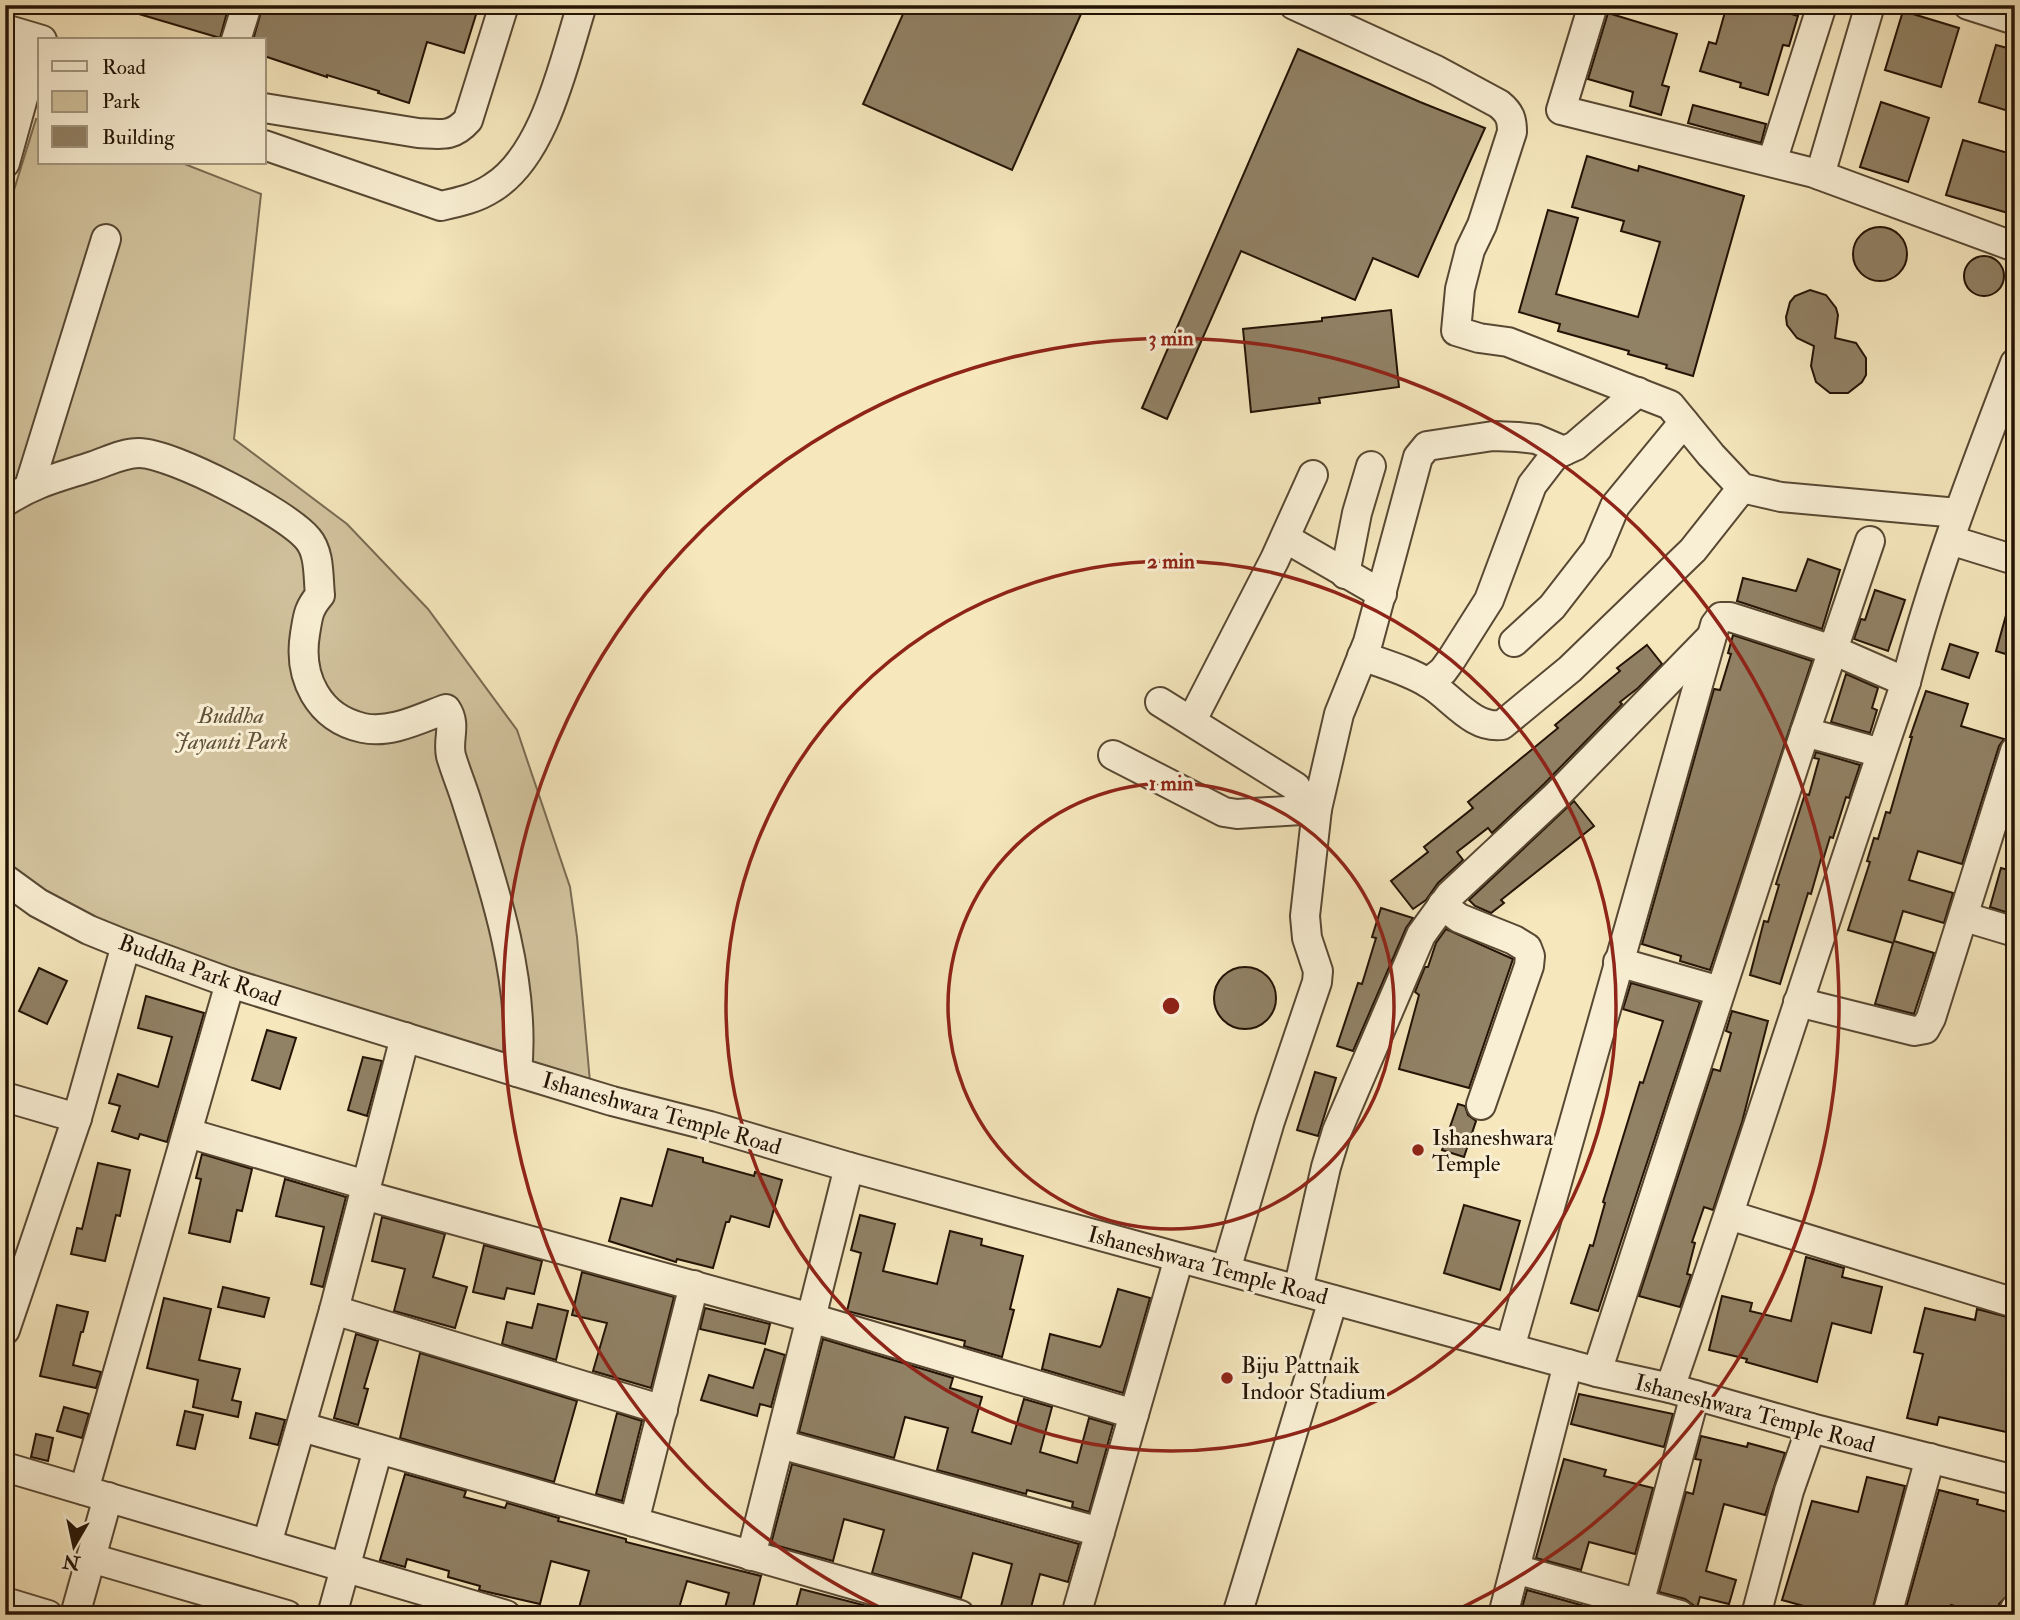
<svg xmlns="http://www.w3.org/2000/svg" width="2020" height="1620" viewBox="0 0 2020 1620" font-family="'IM FELL Double Pica',serif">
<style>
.park{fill:#d2c39e;stroke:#7a6b52;stroke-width:2}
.building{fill:#918165;stroke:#231305;stroke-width:2}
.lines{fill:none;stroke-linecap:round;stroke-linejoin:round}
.minor-casing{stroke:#584833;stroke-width:32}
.minor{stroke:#f9efd4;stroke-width:28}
.ring{fill:none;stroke:#8f2418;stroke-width:3.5}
.poi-dot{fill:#8f2418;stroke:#f9efd4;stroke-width:2.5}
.labels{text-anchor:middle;stroke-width:6;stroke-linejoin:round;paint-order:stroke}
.park-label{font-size:23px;font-style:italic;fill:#60513b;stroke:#f9efd4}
.street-label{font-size:23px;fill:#231305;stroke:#f9efd4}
.poi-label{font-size:23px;fill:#231305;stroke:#f9efd4;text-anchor:start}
.centre{fill:#8f2418;stroke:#f9efd4;stroke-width:3.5}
.ring-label{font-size:21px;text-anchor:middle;font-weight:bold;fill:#8f2418;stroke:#f9efd4;stroke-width:6;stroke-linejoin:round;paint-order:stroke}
</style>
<rect width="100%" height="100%" fill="#f6e7bd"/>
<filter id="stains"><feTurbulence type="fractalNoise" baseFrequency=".00286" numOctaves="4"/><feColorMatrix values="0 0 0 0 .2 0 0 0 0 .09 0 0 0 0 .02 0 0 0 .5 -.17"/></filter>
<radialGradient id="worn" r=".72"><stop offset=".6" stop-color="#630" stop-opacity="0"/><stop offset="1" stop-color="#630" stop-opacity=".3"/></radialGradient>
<polygon class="park" points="36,119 40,120 40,163 182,163 261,194 234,439 347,524 428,609 517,730 570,887 577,937 591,1093 72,913 5,868 5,219"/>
<g class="building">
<polygon points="123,5 229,5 220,38 122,9"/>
<polygon points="263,5 479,5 464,53 427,42 409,103 378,93 379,91 327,75 327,77 264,56 264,40 253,40"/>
<polygon points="907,5 1085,5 1012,170 863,104"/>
<polygon points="1727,5 1762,5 1798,16 1789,46 1783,45 1768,95 1740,87 1741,83 1700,71 1709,42 1716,44"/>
<polygon points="1903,11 1959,28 1941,87 1885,70"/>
<polygon points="1608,13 1677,34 1662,85 1669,87 1661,115 1630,106 1633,92 1588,79"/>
<polygon points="1996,45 2015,50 2015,113 1979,102"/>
<polygon points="1298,49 1420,102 1485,128 1418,277 1373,258 1355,300 1241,251 1167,419 1142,408"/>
<polygon points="1881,102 1929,118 1908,182 1860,167"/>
<polygon points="1693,105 1766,124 1761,143 1688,123"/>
<polygon points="1963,140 2015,155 2015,192 2008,213 1946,195"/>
<polygon points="1587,156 1638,171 1639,166 1744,196 1693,376 1666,368 1667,365 1628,354 1629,351 1558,331 1560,324 1519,312 1548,210 1578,218 1556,294 1638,317 1660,242 1621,231 1624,221 1572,207"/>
<circle cx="1880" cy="254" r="27"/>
<circle cx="1984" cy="276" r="20"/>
<polygon points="1810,290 1826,295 1836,308 1838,315 1835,338 1856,343 1866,358 1866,375 1862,382 1848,393 1830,393 1816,382 1811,366 1814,346 1797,338 1787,325 1786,317 1790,302 1795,296"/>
<polygon points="1391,310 1399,387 1319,398 1320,403 1251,412 1243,329 1322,321 1322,318"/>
<polygon points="1808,559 1840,570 1822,629 1737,601 1743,578 1796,591"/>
<polygon points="1875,590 1905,600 1888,651 1854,639 1861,619 1865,620"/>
<polygon points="2010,601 2015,602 2015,657 1996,651"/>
<polygon points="1733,635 1812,661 1710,970 1680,961 1681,956 1642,944 1714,689 1720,690 1731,654 1728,653"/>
<polygon points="1950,644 1978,653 1969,678 1942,669"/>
<polygon points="1647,645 1662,664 1638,688 1620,702 1622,704 1544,784 1492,833 1488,828 1457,852 1463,860 1438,883 1426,900 1413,909 1391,881 1428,852 1424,847 1473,808 1468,802 1558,728 1555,725 1620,671 1617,668"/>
<polygon points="1846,674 1878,688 1872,708 1877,710 1870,733 1831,722"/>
<polygon points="1926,691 1968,704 1961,726 2004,739 1999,746 1962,864 1918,851 1909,880 1953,893 1944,923 1903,911 1894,941 1934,953 1914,1014 1875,1004 1893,943 1848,930 1870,862 1867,861 1874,838 1878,839 1886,812 1890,813 1912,737 1910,737"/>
<polygon points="1816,752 1860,765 1849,798 1846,797 1833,838 1830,837 1823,860 1821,859 1811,894 1808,893 1780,984 1750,975 1764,921 1768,922 1779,885 1776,884 1805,794 1809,795 1819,759 1814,758"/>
<polygon points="1574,801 1594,826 1501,900 1504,903 1491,913 1475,906 1469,900"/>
<polygon points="2001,868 2015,872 2015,915 1990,907"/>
<polygon points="1381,908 1413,918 1406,928 1353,1051 1337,1046 1358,983 1362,984 1376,938 1372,937"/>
<polygon points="1446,929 1513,959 1469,1088 1399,1069 1419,995 1415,992 1425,967 1428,967 1436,943"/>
<circle cx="1245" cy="998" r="31"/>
<polygon points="39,968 67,981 47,1024 19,1011"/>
<polygon points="1631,983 1700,1002 1598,1311 1571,1303 1590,1245 1593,1246 1605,1203 1603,1202 1640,1082 1643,1083 1663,1021 1623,1009"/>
<polygon points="146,996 204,1013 167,1142 140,1134 138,1139 112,1131 120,1106 109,1103 118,1074 158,1087 172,1037 138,1028"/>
<polygon points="1732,1011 1768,1021 1742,1122 1713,1210 1704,1207 1692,1242 1695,1243 1687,1274 1691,1275 1680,1307 1639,1296 1713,1069 1720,1071 1731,1033 1726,1031"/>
<polygon points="267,1030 296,1038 280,1089 252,1080"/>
<polygon points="363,1057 382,1061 367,1116 348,1110"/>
<polygon points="1315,1072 1336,1078 1318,1136 1297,1130"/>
<polygon points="1458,1104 1465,1106 1468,1115 1476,1121 1464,1157 1442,1150"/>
<polygon points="668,1149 703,1158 703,1162 754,1176 755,1172 782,1180 769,1227 731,1216 729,1222 726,1222 713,1268 677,1259 676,1262 609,1241 621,1198 652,1206"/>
<polygon points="202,1154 252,1169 242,1211 237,1210 230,1242 189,1233 201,1179 196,1178"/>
<polygon points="98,1163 130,1170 120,1216 116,1215 105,1261 71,1254 77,1228 82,1229"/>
<polygon points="285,1179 346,1197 323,1287 311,1284 324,1227 276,1216"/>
<polygon points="1464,1205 1520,1221 1500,1290 1444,1273"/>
<polygon points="860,1215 895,1224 883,1271 937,1284 950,1231 982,1239 981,1245 1023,1256 1010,1309 1014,1310 1002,1357 964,1346 965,1341 847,1311 861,1253 851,1250"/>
<polygon points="382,1217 445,1234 433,1277 467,1287 455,1328 394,1311 405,1269 372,1261"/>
<polygon points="484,1245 542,1261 534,1294 507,1288 504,1299 473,1292"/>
<polygon points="1806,1257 1844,1268 1842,1277 1882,1287 1871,1333 1832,1323 1817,1382 1746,1362 1747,1359 1709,1350 1722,1296 1752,1303 1750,1311 1791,1321"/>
<polygon points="582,1272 674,1297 651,1388 593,1371 607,1323 572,1315"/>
<polygon points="223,1287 269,1298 264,1317 218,1307"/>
<polygon points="1118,1289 1150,1298 1123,1393 1042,1369 1050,1334 1100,1347 1102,1344"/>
<polygon points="164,1298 211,1309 199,1360 240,1369 232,1400 241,1402 238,1417 193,1407 198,1380 147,1368"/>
<polygon points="538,1304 568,1311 556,1360 502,1344 507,1322 532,1328"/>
<polygon points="57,1305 88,1312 83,1332 81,1332 73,1365 101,1372 96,1388 40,1376"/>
<polygon points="705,1308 770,1324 765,1344 700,1329"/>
<polygon points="1925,1308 1975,1320 1977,1309 2015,1319 2015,1434 1939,1417 1937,1425 1907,1418 1923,1354 1914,1352"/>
<polygon points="356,1334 378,1341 364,1388 368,1389 358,1425 334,1418"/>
<polygon points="823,1339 953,1378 950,1388 982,1397 972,1432 1011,1444 1024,1399 1052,1407 1040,1452 1077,1463 1089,1418 1113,1425 1089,1512 1072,1507 1073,1502 1027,1490 1026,1494 937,1470 948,1428 905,1417 894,1458 799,1432"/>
<polygon points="765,1349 785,1355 771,1407 760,1404 757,1416 701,1400 709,1375 753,1388"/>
<polygon points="420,1353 577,1401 554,1482 400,1438"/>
<polygon points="1579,1394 1673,1414 1664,1447 1571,1424"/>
<polygon points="64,1407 89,1414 82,1438 57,1431"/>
<polygon points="185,1411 203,1415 195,1449 177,1445"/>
<polygon points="256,1413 285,1420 278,1445 250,1438"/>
<polygon points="617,1413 642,1421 622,1501 596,1494"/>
<polygon points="36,1434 53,1438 48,1461 31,1457"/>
<polygon points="1701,1436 1747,1447 1748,1443 1785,1453 1765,1515 1724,1504 1706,1571 1736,1580 1729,1604 1700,1597 1697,1608 1685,1599 1659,1592 1686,1492 1693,1494 1701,1460 1695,1459"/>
<polygon points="1564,1459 1606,1470 1604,1476 1653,1488 1635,1554 1589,1542 1581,1570 1536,1558"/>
<polygon points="792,1464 1079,1544 1068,1582 1040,1574 1029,1615 1016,1615 1000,1610 1012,1564 973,1553 961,1598 872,1573 884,1530 844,1519 833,1561 771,1544"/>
<polygon points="405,1474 466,1491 464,1497 505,1508 507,1503 559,1518 558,1521 626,1539 626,1542 761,1576 751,1615 723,1615 729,1593 687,1581 677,1615 577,1615 589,1571 551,1561 540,1604 479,1590 480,1586 448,1577 449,1571 407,1559 405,1567 380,1560"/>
<polygon points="1867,1477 1905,1486 1871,1615 1836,1615 1782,1600 1812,1501 1858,1512"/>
<polygon points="1939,1490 1978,1500 1977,1504 2015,1514 2015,1575 2008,1595 1999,1604 1997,1615 1988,1615 1951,1605 1948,1615 1904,1615"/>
<polygon points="801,1589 871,1607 871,1609 876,1610 876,1615 794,1615"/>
<polygon points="1527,1590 1617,1615 1520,1615"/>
</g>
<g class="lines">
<g class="minor-casing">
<g id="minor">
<path d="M1294,5l142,65 63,34c11,9 13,15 13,28l-30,93 -12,25 -10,39 -4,42 23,7 29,4 162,63 41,50 31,33 39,9 177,16"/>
<polyline points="1593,5 1561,110 1814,173 2015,247"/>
<polyline points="1968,5 2015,20"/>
<polyline points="5,29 42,40"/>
<polyline points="236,40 247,5"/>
<polyline points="5,57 40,69"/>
<path d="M264,108l154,25c23,1 34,5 50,-13l36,-115"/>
<path d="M264,145l177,61c18,-4 36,-8 51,-18 53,-32 72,-127 90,-183"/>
<polyline points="1772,162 1822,5"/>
<polyline points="5,163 39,40"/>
<polyline points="1820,175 1870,5"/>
<polyline points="29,487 106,239"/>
<path d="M5,502c30,-20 55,-25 88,-36 15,-5 30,-13 46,-13 33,0 148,60 169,86 12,14 10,38 12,56 -12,14 -12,21 -15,39 -7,43 13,84 58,94 28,6 58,-10 83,-19 11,16 1,30 5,47 5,17 12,33 17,50 27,83 58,179 49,266"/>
<polyline points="1285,538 1382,594"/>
<polyline points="1950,540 2015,560"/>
<polyline points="1345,574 1357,513 1371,466"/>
<polyline points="1514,642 1552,607 1597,549 1615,506 1684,422"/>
<path d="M1362,656c22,8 47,15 66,27 24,14 44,46 74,42l68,-56 123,-119 49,-62"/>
<polyline points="1428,683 1443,671 1451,660 1489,600 1532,485 1555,455 1575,446 1638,392"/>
<polyline points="1160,702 1296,787 1306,810"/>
<polyline points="1192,720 1275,559 1313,475"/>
<polyline points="1805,732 1881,753"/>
<polyline points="1113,755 1224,812 1237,814 1317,809"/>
<polyline points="5,879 38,903 89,930 126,945 230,983 533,1077 612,1101 710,1126 849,1167 1597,1372 1670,1388 1811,1428 2015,1480"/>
<polyline points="1442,905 1459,918 1514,940 1527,948 1530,956 1529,966 1481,1105"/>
<polyline points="1965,917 2015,932"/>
<polyline points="1618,962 1720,991"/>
<polyline points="1798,1002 1914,1031 1925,1029 1931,1018 2015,751"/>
<polyline points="5,1097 77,1118"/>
<polyline points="188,1133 366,1185"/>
<polyline points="364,1195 811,1318 1134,1414"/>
<polyline points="1729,1215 2015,1303"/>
<polyline points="1226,1270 1270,1121 1317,982 1318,971 1307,938 1305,916 1317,809 1339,714 1368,642 1418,457 1427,446 1493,436 1518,437 1536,439 1564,451"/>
<polyline points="1298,1290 1326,1167 1337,1131 1421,935 1450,895 1556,796 1710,638"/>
<polyline points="334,1310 663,1410"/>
<polyline points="5,1330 77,1118 126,945"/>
<polyline points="1510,1348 1715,625 1721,617 1730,617 1833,650 1906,682"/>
<polyline points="1597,1372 1805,732 1870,541"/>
<path d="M1670,1388c81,-235 155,-472 236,-706 28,-109 69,-214 109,-319"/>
<polyline points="302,1427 960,1615"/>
<polyline points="780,1444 1100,1532"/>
<polyline points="5,1467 506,1615"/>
<polyline points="84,1490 230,983"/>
<polyline points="634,1522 694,1285"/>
<polyline points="267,1544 334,1310 405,1037"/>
<polyline points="751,1556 849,1167"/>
<polyline points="91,1558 287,1615"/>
<polyline points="1515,1569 1680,1615"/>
<polyline points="5,1602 48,1615"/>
<polyline points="75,1615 108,1497"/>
<polyline points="332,1615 378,1449"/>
<polyline points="1076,1615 1179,1258"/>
<polyline points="1237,1615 1333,1300"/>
<polyline points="1503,1615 1568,1364"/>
<polyline points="1636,1615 1695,1395"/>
<polyline points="1756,1615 1789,1491 1811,1428"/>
<polyline points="1887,1615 1930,1458"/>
<polyline points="2013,1615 2015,1609"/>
</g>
</g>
<use href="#minor" class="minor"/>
</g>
<g class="ring">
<circle cx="1171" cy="1006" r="223"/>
<circle cx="1171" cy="1006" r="445"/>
<path d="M894 1614A668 668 0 1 1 1448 1614"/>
</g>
<g class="poi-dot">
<circle cx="1418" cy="1150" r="7"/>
<circle cx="1227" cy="1378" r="7"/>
</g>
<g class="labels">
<g class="park-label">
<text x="231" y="723">Buddha<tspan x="231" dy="26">Jayanti Park</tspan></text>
</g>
<g class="street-label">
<text transform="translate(200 970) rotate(20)" y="8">Buddha Park Road</text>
<text transform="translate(662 1113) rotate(16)" y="8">Ishaneshwara Temple Road</text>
<text transform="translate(1208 1265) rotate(15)" y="8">Ishaneshwara Temple Road</text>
<text transform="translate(1755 1413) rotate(15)" y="8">Ishaneshwara Temple Road</text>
</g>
<g class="poi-label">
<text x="1432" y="1145">Ishaneshwara<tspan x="1432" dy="26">Temple</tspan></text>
<text x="1241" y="1373">Biju Pattnaik<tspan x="1241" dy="26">Indoor Stadium</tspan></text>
</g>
</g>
<circle cx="1171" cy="1006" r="10" class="centre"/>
<g class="ring-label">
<text x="1171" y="345">3 min</text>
<text x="1171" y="568">2 min</text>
<text x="1171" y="790">1 min</text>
</g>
<rect width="2020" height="1620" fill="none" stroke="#f6e7bd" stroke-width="28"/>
<rect x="7" y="7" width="2006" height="1606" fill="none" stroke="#231305" stroke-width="3.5"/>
<rect x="14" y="14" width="1992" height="1592" fill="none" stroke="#231305" stroke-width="2"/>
<rect x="38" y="38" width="228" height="126" fill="#f9efd4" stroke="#a39781" stroke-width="2"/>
<rect x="52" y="61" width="35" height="10" fill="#f9efd4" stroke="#a39781" stroke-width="2"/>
<text x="102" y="74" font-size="21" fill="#231305">Road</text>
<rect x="52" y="91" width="35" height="21" fill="#d2c39e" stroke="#a39781" stroke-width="2"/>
<text x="102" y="108" font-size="21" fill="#231305">Park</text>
<rect x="52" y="126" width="35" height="21" fill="#918165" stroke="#a39781" stroke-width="2"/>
<text x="102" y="144" font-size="21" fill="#231305">Building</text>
<g transform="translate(74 1546) rotate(189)" stroke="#f9efd4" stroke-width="5" paint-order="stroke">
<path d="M0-5L12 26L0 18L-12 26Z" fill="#231305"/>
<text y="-10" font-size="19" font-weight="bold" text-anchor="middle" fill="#231305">N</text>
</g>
<rect width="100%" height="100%" filter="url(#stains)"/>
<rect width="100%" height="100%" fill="url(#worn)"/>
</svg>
